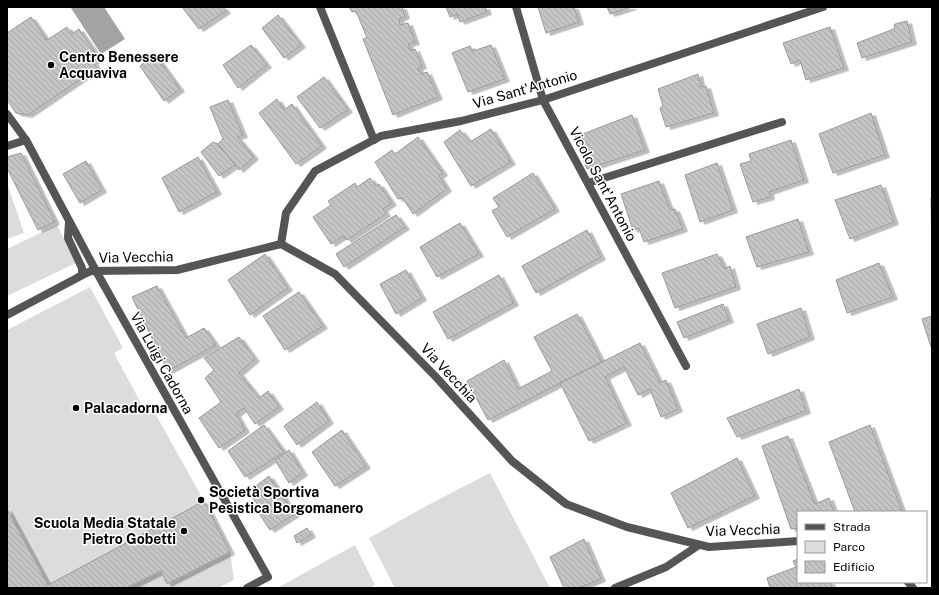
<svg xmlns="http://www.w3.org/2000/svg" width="939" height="595" viewBox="0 0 939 595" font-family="'Public Sans',sans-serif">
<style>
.green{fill:#dcdcdc}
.water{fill:#a3a3a3}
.building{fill:url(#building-back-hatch);stroke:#999;filter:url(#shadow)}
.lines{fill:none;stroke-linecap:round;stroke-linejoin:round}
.lane{stroke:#555;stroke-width:8}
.street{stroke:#555;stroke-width:8}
.poi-dot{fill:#000;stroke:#fff;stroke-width:1.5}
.labels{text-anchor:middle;stroke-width:3;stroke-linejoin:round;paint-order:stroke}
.poi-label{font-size:14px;font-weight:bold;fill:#000;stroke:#fff;text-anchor:start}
.street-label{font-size:14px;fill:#000;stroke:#fff}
</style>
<defs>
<pattern id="building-back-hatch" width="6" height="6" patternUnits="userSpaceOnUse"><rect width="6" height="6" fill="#c4c4c4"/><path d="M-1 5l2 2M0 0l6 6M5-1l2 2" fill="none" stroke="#a7a7a7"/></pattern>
<filter id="shadow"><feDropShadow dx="4.5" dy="2.5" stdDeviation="0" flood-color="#0004"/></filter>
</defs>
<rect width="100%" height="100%" fill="#fff"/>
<g class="green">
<polygon points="7,183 24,233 7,239"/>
<polygon points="57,225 76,263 7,296 7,249"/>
<polygon points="90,287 123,348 114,353 143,407 150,404 204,501 48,585 7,509 7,330"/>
<polygon points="490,473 550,588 395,588 369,538 428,505"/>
<polygon points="355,545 375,585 370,588 279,588 279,587"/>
<polygon points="230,552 234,580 218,588 127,588 161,571 167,584"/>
</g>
<polygon class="water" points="73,7 104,7 125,39 101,54 71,8"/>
<g class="building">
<polygon points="182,7 223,7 226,11 199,29"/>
<polygon points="349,7 402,7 405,16 399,19 400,25 408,23 415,42 408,44 411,51 415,49 422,66 418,68 421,74 427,72 438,97 393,115 363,39 367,38 356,11 352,12"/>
<polygon points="446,7 485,7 487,12 460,22 457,14 450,17"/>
<polygon points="538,7 574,7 579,22 546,33"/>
<polygon points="607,7 632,7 610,14"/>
<polygon points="278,15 301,45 284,58 262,28"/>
<polygon points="31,17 47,40 67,27 72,34 79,29 99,58 93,62 97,68 28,115 16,113 7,100 7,33"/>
<polygon points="907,21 912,42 862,58 857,43 894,29 895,24"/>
<polygon points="830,27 844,68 806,80 800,60 791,64 783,43"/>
<polygon points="251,45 267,65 238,88 223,65"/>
<polygon points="491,45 505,79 468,92 452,53 470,46 473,51"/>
<polygon points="155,55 180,89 164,101 140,66"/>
<polygon points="698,74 701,87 706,86 714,113 666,127 660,108 663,106 658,89"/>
<polygon points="324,77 348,110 320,128 297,97"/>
<polygon points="277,99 284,110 292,104 322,146 296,164 259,113"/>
<polygon points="228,100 243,135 237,137 254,157 239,170 218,144 223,139 210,107"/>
<polygon points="871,113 885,155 833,173 819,134"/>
<polygon points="632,115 645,150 587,169 575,137"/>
<polygon points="491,129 511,162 471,186 444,142 460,130 470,142"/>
<polygon points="418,137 443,173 439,176 447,189 413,214 403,198 398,199 375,162 392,150 395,154"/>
<polygon points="791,140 804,180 769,192 770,197 753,202 740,164 751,161 749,154"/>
<polygon points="213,142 218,144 235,165 219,176 201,152"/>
<polygon points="21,153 55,222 38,230 7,168 7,157"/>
<polygon points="198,157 217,192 179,212 162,178"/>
<polygon points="86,161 102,190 80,203 63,174"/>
<polygon points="717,163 733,210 700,222 685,175"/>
<polygon points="533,173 555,209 507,237 492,211 499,207 493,198"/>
<polygon points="370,178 376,186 379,184 392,203 383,209 386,214 347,240 343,236 331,244 313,217 331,205 328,201 355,183 357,187"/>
<polygon points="659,181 670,210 675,209 683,229 644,242 639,228 633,230 621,194"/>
<polygon points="881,185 894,222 850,239 835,200"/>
<polygon points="931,198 932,198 932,254"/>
<polygon points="396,215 405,227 344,267 336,254"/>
<polygon points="798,219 809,252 757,267 746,237"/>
<polygon points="460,223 479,254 437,277 420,247"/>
<polygon points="587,230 601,257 536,293 522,266"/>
<polygon points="265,254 288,288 250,315 228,280"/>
<polygon points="717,254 725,269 730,266 736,287 675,308 662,273"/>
<polygon points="879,263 893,297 847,313 836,280"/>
<polygon points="406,270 422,298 396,314 380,284"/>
<polygon points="499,275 514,303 448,339 433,312"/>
<polygon points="157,286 186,338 204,328 216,345 168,371 132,297"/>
<polygon points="299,292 323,326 285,350 263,316"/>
<polygon points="723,304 729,320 684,338 677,322"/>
<polygon points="801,308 810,337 768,354 757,324"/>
<polygon points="577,314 602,362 488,420 467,381 504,360 518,389 552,371 534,337"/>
<polygon points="932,316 932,347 931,347 922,319"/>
<polygon points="239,337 255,359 239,373 259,398 268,391 279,407 255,424 244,408 236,414 245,430 219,448 199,418 221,402 205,378 214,370 204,358"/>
<polygon points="640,343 660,383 666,380 678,409 661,417 650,389 638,395 624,367 605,377 627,423 589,441 560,383"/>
<polygon points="799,389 806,411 737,437 727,418"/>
<polygon points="317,402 329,421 297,445 284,426"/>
<polygon points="264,425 284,452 245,477 228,451"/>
<polygon points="870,425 902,511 898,512 855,512 829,442"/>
<polygon points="342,430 366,466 335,486 312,452"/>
<polygon points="788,436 815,504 829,498 834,512 798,512 798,528 791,529 762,446"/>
<polygon points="289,450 303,473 289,483 275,460"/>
<polygon points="737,458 755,496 688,528 671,493"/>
<polygon points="269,476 295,514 270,530 258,512 261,509 248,492"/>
<polygon points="204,501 230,552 167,584 161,571 127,588 7,588 7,509 48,585"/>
<polygon points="307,528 311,535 297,543 294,536"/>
<polygon points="584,539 601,579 579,588 564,588 550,557"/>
<polygon points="798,559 798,582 830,582 832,588 770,588 767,578 796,567 793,561"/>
</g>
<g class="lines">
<g class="lane">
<polyline points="320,7 374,140"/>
<polyline points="7,114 26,140"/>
<polyline points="588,183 782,122"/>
<polyline points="615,588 666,567 699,545"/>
</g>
<g class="street">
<polyline points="516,7 543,100 686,366"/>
<polyline points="7,146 26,140 96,271 268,577 247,588"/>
<polyline points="281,244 286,213 315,171 381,136 461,121 543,100 823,7"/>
<polyline points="82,275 91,271 177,270 281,244 335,274 436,377 512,461 566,504 627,527 709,547 798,541"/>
<polyline points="7,315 77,278 82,275 82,268 68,238 69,222"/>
<polyline points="908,582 913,588"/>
</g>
</g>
<g class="poi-dot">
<circle cx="51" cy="65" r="4"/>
<circle cx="76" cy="408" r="4"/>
<circle cx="201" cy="500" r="4"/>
<circle cx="184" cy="531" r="4"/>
</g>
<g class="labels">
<g class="poi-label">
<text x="59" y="62">Centro Benessere<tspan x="59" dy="16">Acquaviva</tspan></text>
<text x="84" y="413">Palacadorna</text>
<text x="209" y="497">Società Sportiva<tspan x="209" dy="16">Pesistica Borgomanero</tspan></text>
<text x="176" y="528" text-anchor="end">Scuola Media Statale<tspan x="176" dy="16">Pietro Gobetti</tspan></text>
</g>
<g class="street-label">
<text transform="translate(525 89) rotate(-16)" y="5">Via Sant'Antonio</text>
<text transform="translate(603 184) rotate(62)" y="5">Vicolo Sant'Antonio</text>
<text transform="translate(136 257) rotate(-1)" y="5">Via Vecchia</text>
<text transform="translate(162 363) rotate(61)" y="5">Via Luigi Cadorna</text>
<text transform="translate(449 373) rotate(47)" y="5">Via Vecchia</text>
<text transform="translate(743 530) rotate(-2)" y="5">Via Vecchia</text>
</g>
</g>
<rect width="939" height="595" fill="none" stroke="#000000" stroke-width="16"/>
<rect x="797" y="511" width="130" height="72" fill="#ffffff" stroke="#999999"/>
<rect x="805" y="524" width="20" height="6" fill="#555555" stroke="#999999"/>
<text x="833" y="531" font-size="12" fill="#000000">Strada</text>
<rect x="805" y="541" width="20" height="12" fill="#dcdcdc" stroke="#999999"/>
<text x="833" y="551" font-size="12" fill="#000000">Parco</text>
<rect x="805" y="561" width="20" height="12" fill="url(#building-back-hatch)" stroke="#999999"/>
<text x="833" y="571" font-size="12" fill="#000000">Edificio</text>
</svg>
